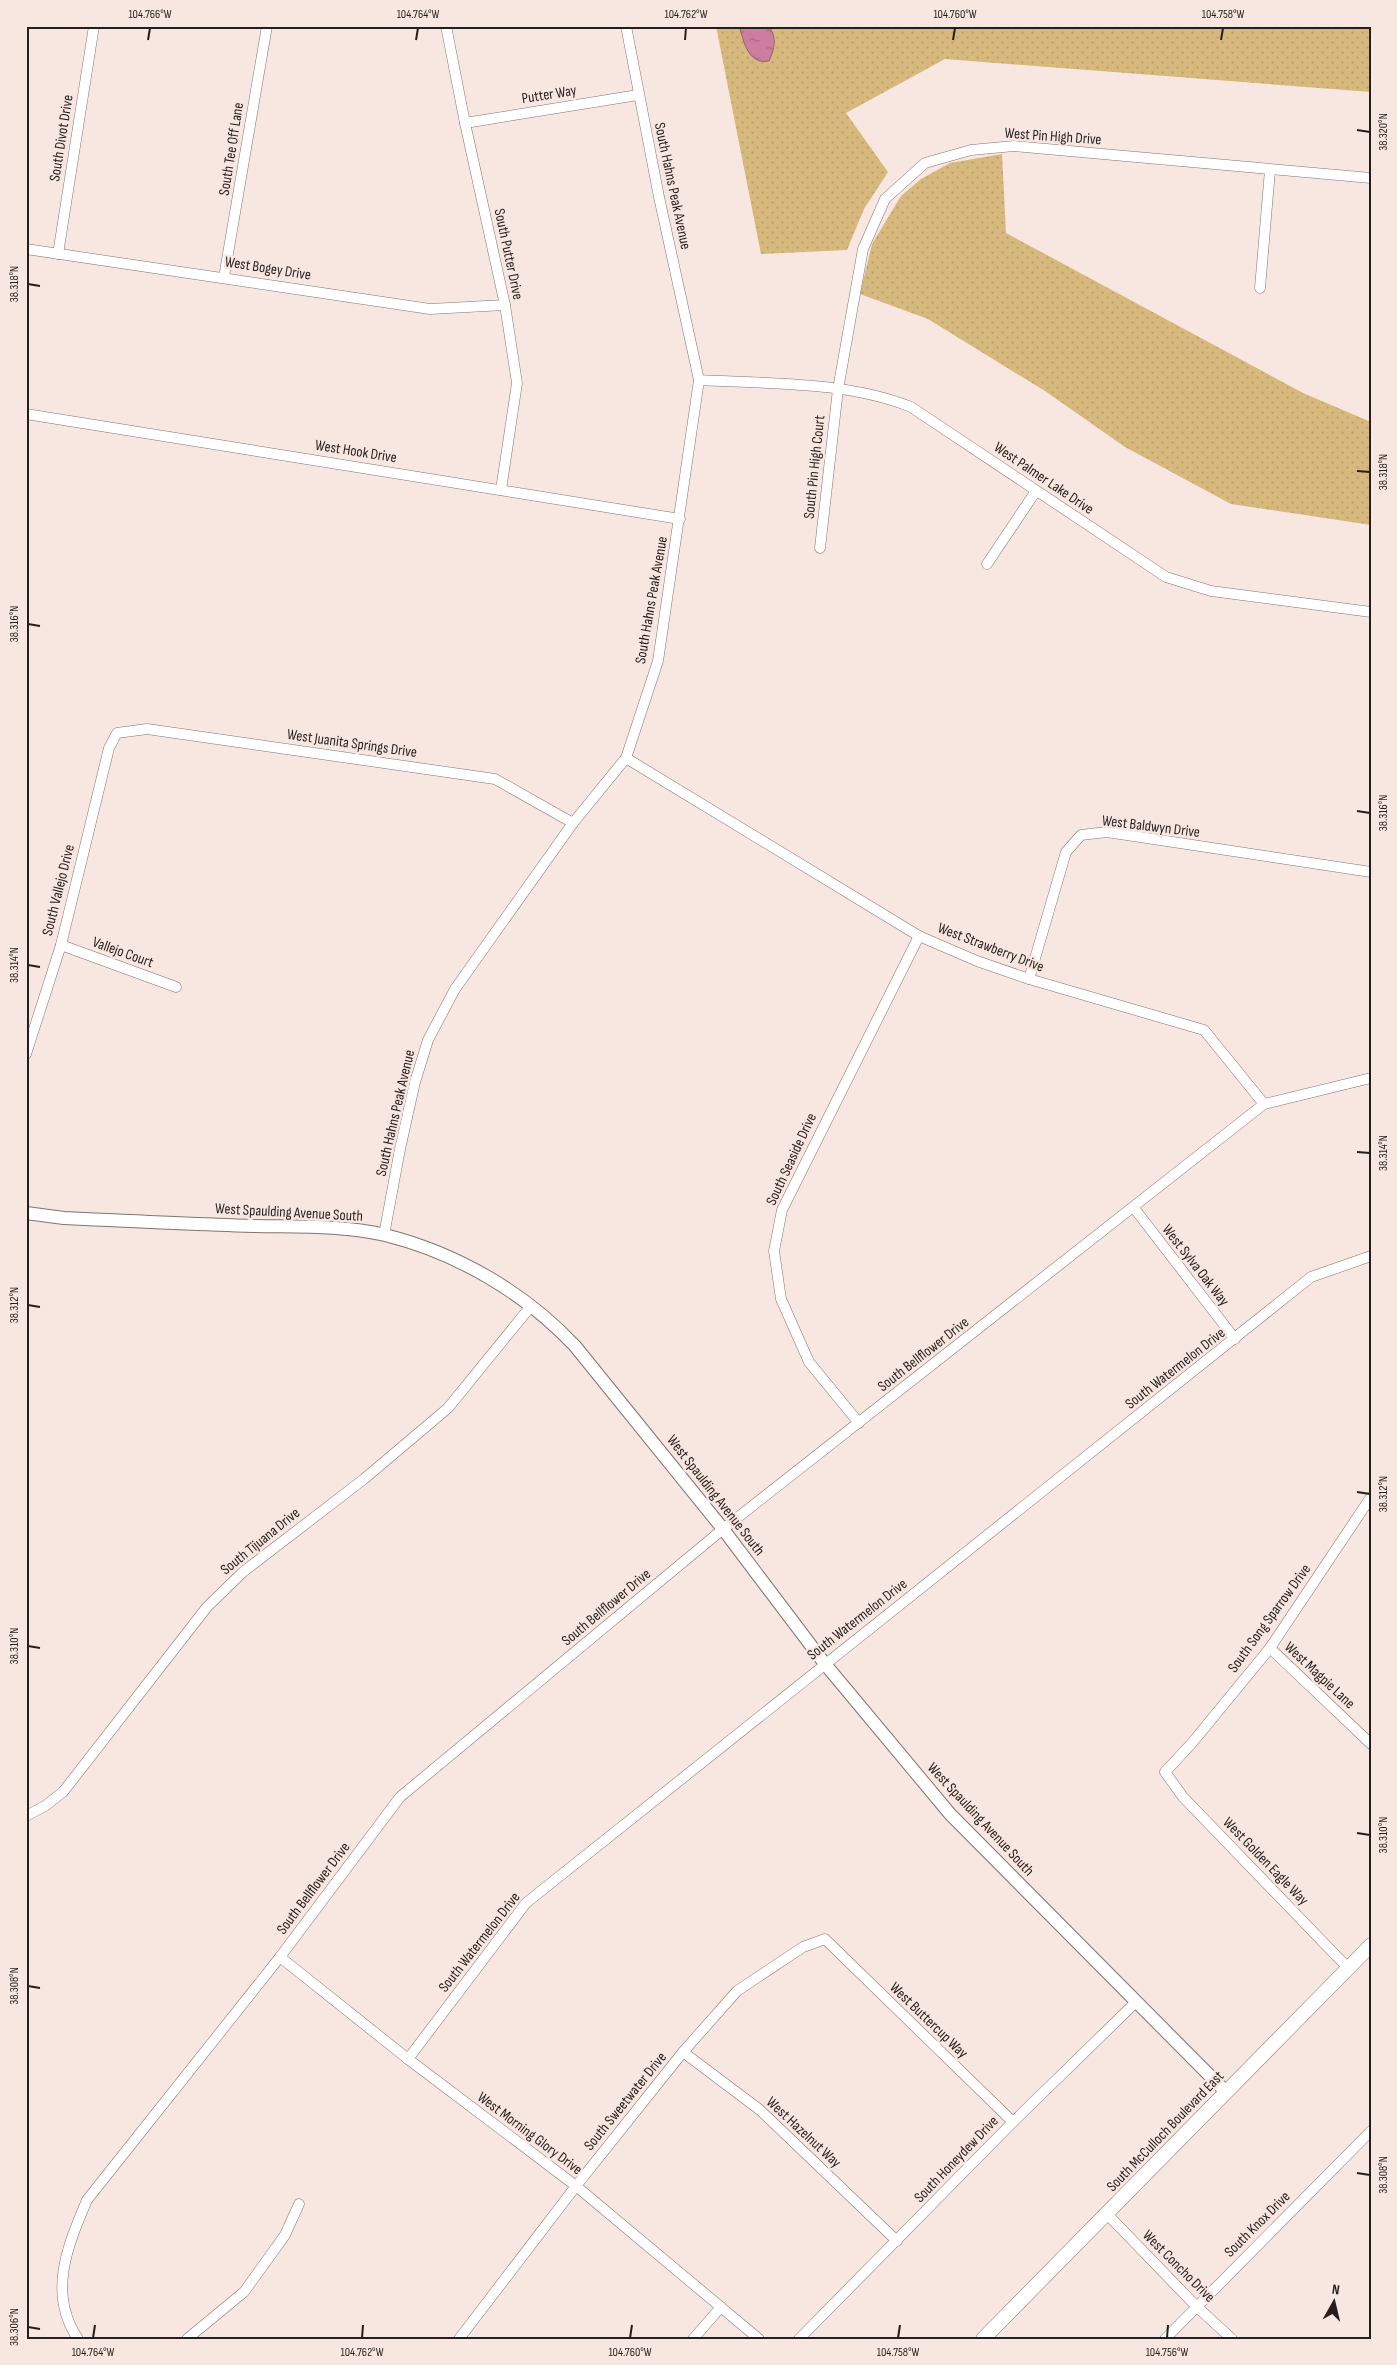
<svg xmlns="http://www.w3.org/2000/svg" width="1397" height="2365" viewBox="0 0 1397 2365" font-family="'Sofia Sans Condensed',sans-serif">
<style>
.grass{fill:url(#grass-dots)}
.water{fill:url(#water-ripples);stroke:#9b6077}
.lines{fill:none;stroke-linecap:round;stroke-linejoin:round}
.minor-casing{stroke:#83736e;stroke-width:11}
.tertiary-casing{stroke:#83736e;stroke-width:14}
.secondary-casing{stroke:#83736e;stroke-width:15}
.minor{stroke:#fff;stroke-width:10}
.tertiary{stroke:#fff;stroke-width:12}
.secondary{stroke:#fff;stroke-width:14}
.ticks{fill:none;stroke:#251e1c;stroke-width:2}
.labels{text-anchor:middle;stroke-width:5;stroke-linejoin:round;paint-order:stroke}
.street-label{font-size:15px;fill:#251e1c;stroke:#f8e6e0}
.neatline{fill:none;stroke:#251e1c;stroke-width:2}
.ticks-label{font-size:12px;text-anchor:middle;fill:#251e1c}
</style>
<defs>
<pattern id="grass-dots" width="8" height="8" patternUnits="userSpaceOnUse" patternTransform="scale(1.25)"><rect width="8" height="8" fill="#d7b97e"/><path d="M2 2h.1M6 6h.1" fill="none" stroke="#b89f6c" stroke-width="1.8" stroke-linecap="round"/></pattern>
<pattern id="water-ripples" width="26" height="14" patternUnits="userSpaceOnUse" patternTransform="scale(1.25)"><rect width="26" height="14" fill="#cd7d9e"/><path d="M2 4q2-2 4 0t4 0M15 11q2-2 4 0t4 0" fill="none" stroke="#a66680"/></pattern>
</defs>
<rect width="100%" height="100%" fill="#f8e6e0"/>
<g class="grass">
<polygon points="716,26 1371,26 1371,92 945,59 846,113 888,172 864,209 847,250 761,254"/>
<polygon points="1002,154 1006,233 1303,393 1371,422 1371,525 1231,504 1125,447 1045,391 928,319 860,294 872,244 901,196 921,179 950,163"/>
</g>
<path class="water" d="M739,26h30c8,13 6,21 0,35 -21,4 -25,-19 -30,-35z"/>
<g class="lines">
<g class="minor-casing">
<g id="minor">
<polyline points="446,26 465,123 505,305 517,383 501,490"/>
<polyline points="465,123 638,95"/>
<polyline points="26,249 430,309 505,305"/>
<polyline points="58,254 94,26"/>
<polyline points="224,277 267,26"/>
<polyline points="1260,288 1270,170"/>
<path d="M699,380c69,4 147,1 212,27l255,170 45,14 160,21"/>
<polyline points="26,414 680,519"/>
<polyline points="820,548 838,389 863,249 885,199 925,163 971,150 1014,146 1371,178"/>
<polyline points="987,564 1036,491"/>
<polyline points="626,758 919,936 977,961 1029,979 1204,1030 1264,1104"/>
<polyline points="61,945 176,987"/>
<polyline points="1029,979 1066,852 1081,835 1107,832 1371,872"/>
<polyline points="26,1054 61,945 109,748 117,733 147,729 495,779 573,823"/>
<polyline points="1134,1208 1235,1339"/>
<polyline points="384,1235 400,1149 415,1082 428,1040 455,989 573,823 626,758 658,661 699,380 659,197 626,26"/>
<polyline points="859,1423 809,1362 781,1299 774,1251 782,1210 919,936"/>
<polyline points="1270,1648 1371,1744"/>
<polyline points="26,1816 45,1806 63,1792 207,1607 243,1572 364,1479 448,1408 531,1306"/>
<polyline points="280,1957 408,2059 576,2186 759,2339"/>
<polyline points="1348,1968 1183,1797 1165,1772 1192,1743 1270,1648 1371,1497"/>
<polyline points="683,2052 760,2110 897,2241"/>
<polyline points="408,2059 526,1903 1311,1277 1371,1256"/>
<polyline points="1107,2214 1196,2306 1232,2339"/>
<path d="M78,2339c-31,-46 -10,-94 9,-139l193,-243 120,-160 323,-268 541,-425 107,-26"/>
<polyline points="187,2339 244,2292 285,2235 299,2204"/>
<polyline points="459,2339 576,2186 683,2052 737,1991 803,1947 825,1939 1013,2122"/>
<polyline points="693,2339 721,2307"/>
<polyline points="799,2339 1013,2122 1136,2002"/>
<polyline points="1165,2339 1371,2131"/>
</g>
</g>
<g class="tertiary-casing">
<path id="tertiary" d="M26,1213l38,5c63,3 126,6 189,8 43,1 90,-1 132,9 72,18 139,57 190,111l148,183 102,135 125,150 276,278"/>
</g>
<g class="secondary-casing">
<polyline id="secondary" points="983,2339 1371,1945"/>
</g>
<use href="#minor" class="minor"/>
<use href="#tertiary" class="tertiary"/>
<use href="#secondary" class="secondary"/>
</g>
<path class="ticks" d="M148,40l2,-12M416,40l2,-12M685,40l1,-12M953,40l2,-12M1221,40l2,-12M1357,130l13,2M28,284l12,2M1357,471l13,1M28,624l12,2M1357,811l13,2M28,965l12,2M1357,1152l13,1M28,1305l12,2M1357,1492l13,2M28,1646l12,2M1357,1833l13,2M28,1986l12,2M1357,2173l13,2M28,2327l12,2M93,2338l2,-13M362,2338l1,-13M630,2338l2,-13M898,2338l2,-13M1167,2338l1,-13"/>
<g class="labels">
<g class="street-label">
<text transform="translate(549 94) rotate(-9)" y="5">Putter Way</text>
<text transform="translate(1053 136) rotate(4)" y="5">West Pin High Drive</text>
<text transform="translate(61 138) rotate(-81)" y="5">South Divot Drive</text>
<text transform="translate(231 149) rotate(-81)" y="5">South Tee Off Lane</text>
<text transform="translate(673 186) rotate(78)" y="5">South Hahns Peak Avenue</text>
<text transform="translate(509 254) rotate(78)" y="5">South Putter Drive</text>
<text transform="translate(268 268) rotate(9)" y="5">West Bogey Drive</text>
<text transform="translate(356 451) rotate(9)" y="5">West Hook Drive</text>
<text transform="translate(814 467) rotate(-84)" y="5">South Pin High Court</text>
<text transform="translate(1044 478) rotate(34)" y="5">West Palmer Lake Drive</text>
<text transform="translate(651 600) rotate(-80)" y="5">South Hahns Peak Avenue</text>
<text transform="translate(352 743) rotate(8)" y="5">West Juanita Springs Drive</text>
<text transform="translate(1151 826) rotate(7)" y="5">West Baldwyn Drive</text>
<text transform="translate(58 890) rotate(-76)" y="5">South Vallejo Drive</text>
<text transform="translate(991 947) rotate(21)" y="5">West Strawberry Drive</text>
<text transform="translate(123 952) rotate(20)" y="5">Vallejo Court</text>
<text transform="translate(395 1113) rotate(-77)" y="5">South Hahns Peak Avenue</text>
<text transform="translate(791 1159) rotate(-65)" y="5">South Seaside Drive</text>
<text transform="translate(289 1212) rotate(3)" y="5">West Spaulding Avenue South</text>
<text transform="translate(1196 1265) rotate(52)" y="5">West Sylva Oak Way</text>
<text transform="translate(923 1354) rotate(-38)" y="5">South Bellflower Drive</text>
<text transform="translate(1175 1368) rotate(-38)" y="5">South Watermelon Drive</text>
<text transform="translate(716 1495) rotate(52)" y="5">West Spaulding Avenue South</text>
<text transform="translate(260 1541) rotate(-39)" y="5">South Tijuana Drive</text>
<text transform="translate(606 1607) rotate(-40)" y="5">South Bellflower Drive</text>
<text transform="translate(1269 1618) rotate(-54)" y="5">South Song Sparrow Drive</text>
<text transform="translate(857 1619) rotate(-38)" y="5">South Watermelon Drive</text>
<text transform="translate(1320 1675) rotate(43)" y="5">West Magpie Lane</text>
<text transform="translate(981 1819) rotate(47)" y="5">West Spaulding Avenue South</text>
<text transform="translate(1266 1861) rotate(46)" y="5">West Golden Eagle Way</text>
<text transform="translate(313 1888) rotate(-53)" y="5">South Bellflower Drive</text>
<text transform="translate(479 1942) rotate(-52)" y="5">South Watermelon Drive</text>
<text transform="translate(929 2020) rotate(44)" y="5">West Buttercup Way</text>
<text transform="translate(625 2101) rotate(-51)" y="5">South Sweetwater Drive</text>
<text transform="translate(1165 2131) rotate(-46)" y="5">South McCulloch Boulevard East</text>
<text transform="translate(804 2132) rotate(43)" y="5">West Hazelnut Way</text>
<text transform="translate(530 2133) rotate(37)" y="5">West Morning Glory Drive</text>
<text transform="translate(956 2159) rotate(-46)" y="5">South Honeydew Drive</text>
<text transform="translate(1257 2224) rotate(-45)" y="5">South Knox Drive</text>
<text transform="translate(1179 2266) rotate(45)" y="5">West Concho Drive</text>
</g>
</g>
<rect width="1397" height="2365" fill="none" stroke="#f8e6e0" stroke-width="55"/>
<g transform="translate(1334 2302) rotate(8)" stroke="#f8e6e0" stroke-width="4" paint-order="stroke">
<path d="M0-4L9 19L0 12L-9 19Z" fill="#251e1c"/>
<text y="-8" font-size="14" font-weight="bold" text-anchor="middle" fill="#251e1c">N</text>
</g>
<rect x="28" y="28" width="1342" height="2310" class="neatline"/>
<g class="ticks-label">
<text x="150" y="18">104.766°W</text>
<text x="418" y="18">104.764°W</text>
<text x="686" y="18">104.762°W</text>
<text x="955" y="18">104.760°W</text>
<text x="1223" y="18">104.758°W</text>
<text transform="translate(1383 132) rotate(-90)" y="4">38.320°N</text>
<text transform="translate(14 284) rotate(-90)" y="4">38.318°N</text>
<text transform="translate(1383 472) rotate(-90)" y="4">38.318°N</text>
<text transform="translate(14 624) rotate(-90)" y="4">38.316°N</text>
<text transform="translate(1383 813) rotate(-90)" y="4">38.316°N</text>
<text transform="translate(14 965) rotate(-90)" y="4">38.314°N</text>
<text transform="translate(1383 1153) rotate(-90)" y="4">38.314°N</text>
<text transform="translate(14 1305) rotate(-90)" y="4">38.312°N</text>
<text transform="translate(1383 1494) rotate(-90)" y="4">38.312°N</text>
<text transform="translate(14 1646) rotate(-90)" y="4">38.310°N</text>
<text transform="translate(1383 1835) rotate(-90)" y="4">38.310°N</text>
<text transform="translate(14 1986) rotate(-90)" y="4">38.308°N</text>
<text transform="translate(1383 2175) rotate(-90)" y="4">38.308°N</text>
<text transform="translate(14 2327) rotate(-90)" y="4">38.306°N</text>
<text x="93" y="2356">104.764°W</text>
<text x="362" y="2356">104.762°W</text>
<text x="630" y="2356">104.760°W</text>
<text x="898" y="2356">104.758°W</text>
<text x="1167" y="2356">104.756°W</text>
</g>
</svg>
